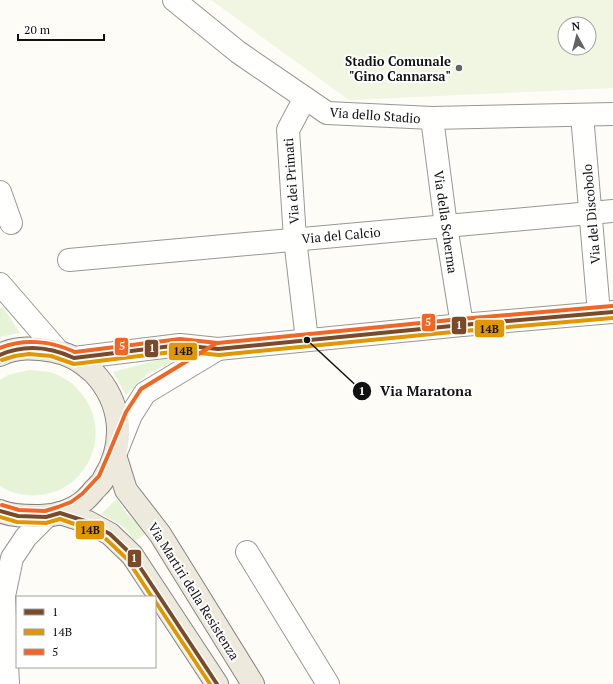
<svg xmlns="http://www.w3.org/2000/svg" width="613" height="684" viewBox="0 0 613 684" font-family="'PT Serif',serif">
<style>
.green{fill:#e7f3d7}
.pitch{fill:#f0f6e1;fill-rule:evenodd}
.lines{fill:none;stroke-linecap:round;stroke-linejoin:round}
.minor-casing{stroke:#979795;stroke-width:24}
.major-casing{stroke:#858482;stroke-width:24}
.minor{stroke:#fffffe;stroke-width:22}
.major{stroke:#ede9dc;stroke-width:22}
.bus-1-casing{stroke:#fff;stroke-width:7}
.bus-2-casing{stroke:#fff;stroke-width:7}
.bus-3-casing{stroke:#fff;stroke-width:7}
.bus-1{stroke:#7a4b2a;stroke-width:4}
.bus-2{stroke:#e09702;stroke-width:4}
.bus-3{stroke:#f26522;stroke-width:4}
.poi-dot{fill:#646362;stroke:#fff;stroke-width:1.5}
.labels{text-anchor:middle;stroke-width:4;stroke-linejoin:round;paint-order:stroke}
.poi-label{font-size:13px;font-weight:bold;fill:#111;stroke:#fff;text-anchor:end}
.street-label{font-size:13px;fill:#111;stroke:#fff}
.leader{fill:none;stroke:#111;stroke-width:1.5}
.callout-dot{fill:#111;stroke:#fff;stroke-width:1.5}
.mark-label{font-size:12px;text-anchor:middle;font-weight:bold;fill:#fff}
.callout-label{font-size:14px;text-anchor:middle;font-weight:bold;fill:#111;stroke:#fff;stroke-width:4;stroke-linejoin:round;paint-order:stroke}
.line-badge{stroke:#fff;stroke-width:1.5}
.badge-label{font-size:11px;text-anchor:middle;font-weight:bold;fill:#fff}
.pale-badge-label{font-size:11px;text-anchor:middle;font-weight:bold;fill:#111}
</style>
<rect width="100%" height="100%" fill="#fdfcf7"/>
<g class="green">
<polygon points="3,307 20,333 0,337 0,308"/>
<polygon points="192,351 194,354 177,360 147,374 126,395 113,372"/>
<path d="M29,370c7,1 15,1 21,2 6,2 14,6 20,10 3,2 6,5 8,8 37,37 12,102 -40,105 -14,1 -26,-1 -38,-9v-106l8,-5z"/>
<polygon points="117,499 127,514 148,532 135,541 124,527 101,514"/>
</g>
<path class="pitch" d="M211,0h402v88l-264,12zM565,24h24v24h-24z"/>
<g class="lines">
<g class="minor-casing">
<g id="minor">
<polyline points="174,0 238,52 327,113 432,118 613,114"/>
<polyline points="305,98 288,130 295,239 307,340"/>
<polyline points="582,115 599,313"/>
<polyline points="432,118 446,226 462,325"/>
<polyline points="0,192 11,223"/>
<polyline points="69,260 613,211"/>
<polyline points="0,284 59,352"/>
<polyline points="74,358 180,345 218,349 462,325 613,312"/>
<polyline points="117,450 131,415 145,393 218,349"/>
<polyline points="247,552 328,684"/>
<polyline points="8,684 4,596 12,558 26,537 46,517"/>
</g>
</g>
<g class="major-casing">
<g id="major">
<path d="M0,355c17,-9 36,-7 53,-4 15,2 29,11 40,21 29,30 33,71 11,106 -2,5 -6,8 -10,12 -2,3 -5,6 -8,9 -13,12 -33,18 -50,17 -12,0 -25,0 -36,-5"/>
<polyline points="115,455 126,490 160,534 253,684"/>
<polyline points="60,513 88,522 110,534 132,555 217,684"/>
</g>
</g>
<use href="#minor" class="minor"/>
<use href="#major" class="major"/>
<g class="bus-1-casing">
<g id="bus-1">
<path d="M0,355c25,-11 50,-8 74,3l106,-13 38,4 244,-24 151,-13"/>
<polyline points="0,511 18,516 46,517 60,513 88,522 110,534 132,555 217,684"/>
</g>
</g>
<g class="bus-2-casing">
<g id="bus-2">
<polyline points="2,360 15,356 29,354 51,356 74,364 180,351 219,355 463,331 613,318"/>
<polyline points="0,517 17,522 46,523 60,519 86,528 106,539 127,559 152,597"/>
<polyline points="155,601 210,684"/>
</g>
</g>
<g class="bus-3-casing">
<g id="bus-3">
<path d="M0,348c24,-10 51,-7 75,4l105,-13 38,4 243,-24 151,-13"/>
<polyline points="2,505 19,510 45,511 58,507 71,502 82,494 99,476 109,453 126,412 141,389 215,344"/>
</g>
</g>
<use href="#bus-1" class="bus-1"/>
<use href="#bus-2" class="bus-2"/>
<use href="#bus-3" class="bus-3"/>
</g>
<circle class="poi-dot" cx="459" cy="68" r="4"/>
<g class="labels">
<g class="poi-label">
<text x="451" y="66">Stadio Comunale<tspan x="451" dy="15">"Gino Cannarsa"</tspan></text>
</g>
<g class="street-label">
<text transform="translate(375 115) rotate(4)" y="5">Via dello Stadio</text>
<text transform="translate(291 181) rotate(-94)" y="5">Via dei Primati</text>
<text transform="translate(591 214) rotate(-95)" y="5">Via del Discobolo</text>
<text transform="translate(446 222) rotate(82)" y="5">Via della Scherma</text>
<text transform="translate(341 235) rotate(-5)" y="5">Via del Calcio</text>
<text transform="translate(194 591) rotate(58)" y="5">Via Martiri della Resistenza</text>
</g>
</g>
<path class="leader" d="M307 340L362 391"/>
<g class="callout-dot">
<circle cx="307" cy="340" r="4"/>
<circle cx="362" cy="391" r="10"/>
</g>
<g class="mark-label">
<text x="362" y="395">1</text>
</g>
<g class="callout-label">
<text x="426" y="396">Via Maratona</text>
</g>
<g class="line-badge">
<rect x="421" y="313" width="15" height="19" rx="4" fill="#f26522"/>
<rect x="451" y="316" width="16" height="19" rx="4" fill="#7a4b2a"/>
<rect x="474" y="319" width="31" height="19" rx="4" fill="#e09702"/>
<rect x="114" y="337" width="15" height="19" rx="4" fill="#f26522"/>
<rect x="144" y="339" width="15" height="19" rx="4" fill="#7a4b2a"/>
<rect x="168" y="342" width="30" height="19" rx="4" fill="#e09702"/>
<rect x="75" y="520" width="30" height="20" rx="4" fill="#e09702"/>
<rect x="127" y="549" width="15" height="19" rx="4" fill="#7a4b2a"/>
</g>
<g class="badge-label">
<text x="428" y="326">5</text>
<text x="459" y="329">1</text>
<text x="122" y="350">5</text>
<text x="152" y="352">1</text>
<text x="134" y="562">1</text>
</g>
<g class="pale-badge-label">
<text x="489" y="333">14B</text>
<text x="183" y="355">14B</text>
<text x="90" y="534">14B</text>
</g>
<rect x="16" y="596" width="140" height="72" fill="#ffffff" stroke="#a0a0a0"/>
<rect x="24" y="609" width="20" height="6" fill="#7a4b2a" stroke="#a0a0a0"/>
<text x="52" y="616" font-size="12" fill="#111111">1</text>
<rect x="24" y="629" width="20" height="6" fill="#e09702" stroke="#a0a0a0"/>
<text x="52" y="636" font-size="12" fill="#111111">14B</text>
<rect x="24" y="649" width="20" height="6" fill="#f26522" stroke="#a0a0a0"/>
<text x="52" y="656" font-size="12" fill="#111111">5</text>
<g transform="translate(577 36) rotate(353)"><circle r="19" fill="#ffffff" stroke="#a0a0a0"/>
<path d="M0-3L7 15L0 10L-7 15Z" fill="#646362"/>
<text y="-6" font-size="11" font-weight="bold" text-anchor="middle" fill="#111111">N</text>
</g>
<path d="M18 34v6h86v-6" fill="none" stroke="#111111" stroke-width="2"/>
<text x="24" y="34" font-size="12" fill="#111111" stroke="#ffffff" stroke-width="3" paint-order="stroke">20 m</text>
</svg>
